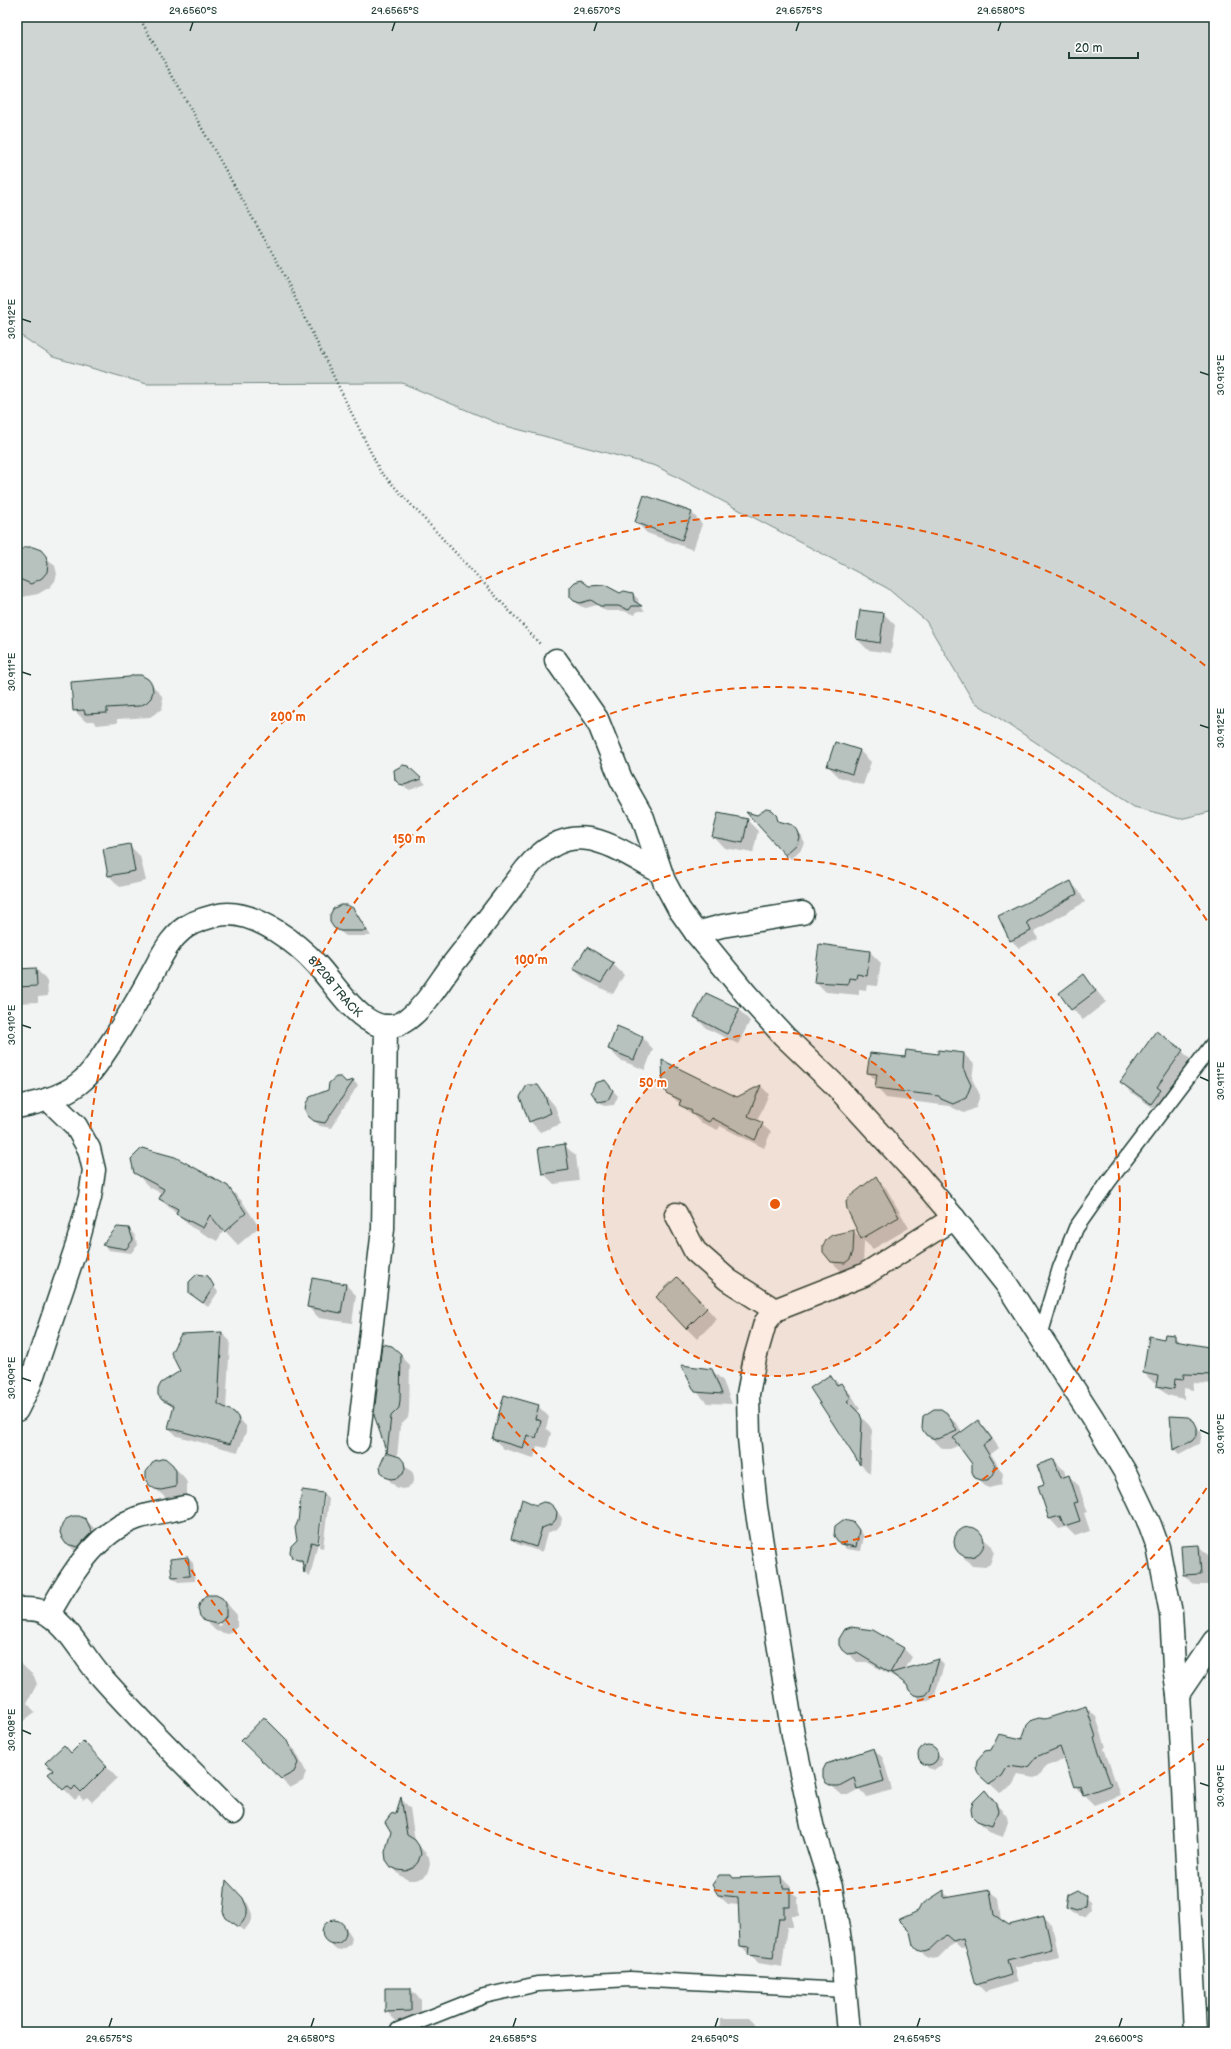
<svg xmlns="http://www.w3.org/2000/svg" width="1231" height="2049" viewBox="0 0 1231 2049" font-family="'Balsamiq Sans',sans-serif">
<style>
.green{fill:#ced5d3;stroke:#768984}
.shadow{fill:#0003;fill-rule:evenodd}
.building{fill:#b7c1bd;stroke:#1f3d34}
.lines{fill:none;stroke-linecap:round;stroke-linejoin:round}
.lane-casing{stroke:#1f3d34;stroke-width:17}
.street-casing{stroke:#1f3d34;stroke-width:25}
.path{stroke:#1f3d34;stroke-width:2.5;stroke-dasharray:1 3;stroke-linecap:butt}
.lane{stroke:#fff;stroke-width:14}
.street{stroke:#fff;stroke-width:22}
.ticks{fill:none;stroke:#1f3d34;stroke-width:1.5}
.ring{fill:none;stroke:#e8590c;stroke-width:2;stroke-dasharray:7 5}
.labels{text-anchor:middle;stroke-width:3.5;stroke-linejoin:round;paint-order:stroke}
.street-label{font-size:12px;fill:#1f3d34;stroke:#fff}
.centre{fill:#e8590c;stroke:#fff;stroke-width:2}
.ring-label{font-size:12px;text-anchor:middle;font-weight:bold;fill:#e8590c;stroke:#fff;stroke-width:3.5;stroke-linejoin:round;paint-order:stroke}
.neatline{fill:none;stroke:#1f3d34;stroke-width:1.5}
.ticks-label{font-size:10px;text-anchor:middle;fill:#1f3d34}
</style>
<rect width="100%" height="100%" fill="#f2f3f3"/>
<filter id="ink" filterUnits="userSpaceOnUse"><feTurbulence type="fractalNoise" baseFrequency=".025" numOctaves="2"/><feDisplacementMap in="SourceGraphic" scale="8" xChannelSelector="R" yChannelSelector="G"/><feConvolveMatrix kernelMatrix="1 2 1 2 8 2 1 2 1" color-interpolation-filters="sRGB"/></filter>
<g filter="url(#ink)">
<polygon class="green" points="17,17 1214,17 1214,811 1180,819 1134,807 973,701 926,621 887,588 656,466 502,425 402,383 147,384 53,357 17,333"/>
<g class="shadow">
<polygon points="692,513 702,524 693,550 647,533 636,522"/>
<polygon points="40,551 55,566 57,574 55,581 50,587 38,594 17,598 17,554"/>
<polygon points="589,587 620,594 633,594 638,599 639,605 645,611 637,611 635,615 624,611 606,611 597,605 586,608 580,606 571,597"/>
<polygon points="861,611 884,614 895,625 891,653 868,650 857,639"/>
<polygon points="147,679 162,696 163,703 162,709 150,717 117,719 117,723 97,725 93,721 85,721 74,710"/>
<polygon points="836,743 860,751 871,762 863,785 839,777 828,766"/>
<polygon points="408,767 426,784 410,790 401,785 396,780"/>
<polygon points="771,811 781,823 792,826 802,837 804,843 801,849 791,859 749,814 757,816"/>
<polygon points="747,820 758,831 753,853 724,848 714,837"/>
<polygon points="129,845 140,856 146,881 120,887 109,876 104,850"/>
<polygon points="1071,883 1079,891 1085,902 1035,931 1038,939 1019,948 1011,940 999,916"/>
<polygon points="352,909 358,915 371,936 346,936 334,927"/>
<polygon points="820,945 870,952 881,963 877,986 867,985 866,990 859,989 859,995 826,992 815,981"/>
<polygon points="613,964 624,975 613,994 585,980 574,969"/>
<polygon points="36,969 47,980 48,996 38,997 38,1002 17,1003 17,970"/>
<polygon points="1084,976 1106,1002 1083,1020 1072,1009"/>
<polygon points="739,1010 750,1021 738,1044 706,1028 695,1017"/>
<polygon points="1156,1033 1182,1051 1193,1062 1162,1114 1132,1093 1121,1082"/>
<polygon points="643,1038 653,1049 645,1070 620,1060 609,1049"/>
<polygon points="964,1054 974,1064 972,1079 980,1095 976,1108 964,1113 949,1106 886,1098 876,1087 877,1081 868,1073 906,1059"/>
<polygon points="353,1081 358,1085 331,1128 320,1126 309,1116 346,1084"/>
<polygon points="538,1086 555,1106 561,1124 540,1132 530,1121"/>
<polygon points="761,1086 769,1094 757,1121 771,1132 764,1148 720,1126 718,1130 700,1122 667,1092 737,1099"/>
<polygon points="610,1087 618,1096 614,1105 604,1106 599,1101"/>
<polygon points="565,1146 576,1156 579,1181 554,1184 543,1173"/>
<polygon points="135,1172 227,1186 242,1201 259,1227 238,1245 224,1230 217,1241 191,1227 160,1199 163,1194 149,1187"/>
<polygon points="875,1177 886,1188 909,1228 873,1249 864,1241 863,1264 843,1273 827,1257 824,1245 854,1231 862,1240 848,1208"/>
<polygon points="129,1229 134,1234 138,1245 131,1253 108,1250 104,1245"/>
<polygon points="207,1277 218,1292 208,1307 190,1293"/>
<polygon points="345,1284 356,1295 352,1323 319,1318 308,1307"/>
<polygon points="688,1289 717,1319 697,1339 686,1328"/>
<polygon points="222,1333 230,1341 226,1409 234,1413 246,1426 246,1432 238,1452 177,1436 169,1428 174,1409 163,1399 182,1371"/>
<polygon points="1174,1336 1181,1343 1207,1348 1214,1342 1214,1384 1194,1383 1193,1390 1184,1388 1184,1399 1167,1395 1157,1385 1157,1383 1154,1383 1144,1373 1165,1340"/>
<polygon points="392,1347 410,1365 409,1411 408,1418 400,1426 397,1457 413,1473 414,1478 412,1484 407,1488 402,1489 396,1487 386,1477 389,1454 375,1414"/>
<polygon points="712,1370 723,1381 732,1404 707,1403 696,1391"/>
<polygon points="830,1376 851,1394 860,1409 856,1412 869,1425 872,1430 870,1474 861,1465 811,1389"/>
<polygon points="538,1406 549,1417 546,1428 551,1433 547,1448 537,1446 534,1458 504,1449 493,1438"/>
<polygon points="946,1414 958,1425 962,1433 978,1421 986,1429 999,1448 991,1454 1003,1474 1001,1485 990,1488 985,1486 976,1477 973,1463 960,1445 950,1449 943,1449 927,1434"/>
<polygon points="1171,1417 1193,1422 1202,1433 1200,1443 1179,1454 1174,1449"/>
<polygon points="1054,1460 1064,1470 1066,1477 1069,1476 1079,1486 1087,1512 1084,1513 1090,1531 1075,1536 1066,1527 1059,1529 1050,1519 1039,1487 1046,1484"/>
<polygon points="155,1462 172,1465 184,1477 187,1483 187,1497 173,1501 167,1499 150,1484 147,1472"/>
<polygon points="324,1494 329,1499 323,1548 319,1547 325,1497 323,1497 317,1547 310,1577 305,1573 304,1565 293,1557 298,1540 299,1521"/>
<polygon points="536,1506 554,1507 562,1518 561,1524 557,1529 547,1533 542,1552 517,1544 512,1539"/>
<polygon points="86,1520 97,1531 78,1554 67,1543"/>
<polygon points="853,1523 864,1536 861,1551 846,1549 841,1543"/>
<polygon points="970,1528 992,1546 994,1552 990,1564 985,1567 972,1566 957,1550 955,1537 958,1532"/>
<polygon points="1199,1546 1210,1557 1212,1585 1195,1585 1184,1575"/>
<polygon points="188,1558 193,1563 195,1581 178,1582 173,1577 171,1560"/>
<path d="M222,1598l15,17v12l-9,7 -12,-3 -11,-11zM210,1621l12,3 -1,2 -11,-3z"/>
<polygon points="851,1628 872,1631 904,1649 912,1657 905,1670 939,1660 944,1665 935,1695 931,1700 926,1701 920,1700 910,1690 909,1686 900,1680 867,1662 857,1662 840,1645 842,1634"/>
<polygon points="17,1660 34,1676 37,1684 27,1703 35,1712 17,1726"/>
<polygon points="1086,1707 1096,1717 1106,1747 1104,1748 1120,1795 1094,1805 1075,1786 1066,1759 1046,1766 1039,1776 1034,1778 1018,1775 1012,1786 1000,1793 990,1784 1022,1740 1045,1720"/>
<polygon points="264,1718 295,1750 306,1772 303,1781 290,1788 242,1741"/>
<polygon points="1214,1721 1214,1731 1212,1729"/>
<polygon points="926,1746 933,1748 942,1759 941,1766 935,1770 928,1768 919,1756 920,1749"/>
<polygon points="874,1749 883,1758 892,1790 867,1797 859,1789 848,1795 842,1795 827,1782 827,1765"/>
<polygon points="94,1753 117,1778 92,1802 87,1797 83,1800 79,1796 75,1800 50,1775 71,1754"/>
<polygon points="985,1792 1007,1816 1008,1822 1003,1837 989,1832 977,1820"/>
<polygon points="401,1799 410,1808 415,1841 429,1857 430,1864 428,1872 423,1877 416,1880 408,1880 401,1876 391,1866 392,1832"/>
<polygon points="782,1877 791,1886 791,1891 798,1898 799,1916 792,1916 793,1927 787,1927 782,1967 758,1963 741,1946 739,1905 728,1904 718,1895"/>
<polygon points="227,1882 248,1904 252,1914 252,1920 244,1931 227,1918"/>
<polygon points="990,1891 998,1899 1001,1921 1009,1926 1044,1917 1052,1925 1059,1957 1014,1968 1018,1982 985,1992 977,1984 966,1947 961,1948 954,1942 938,1958 932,1959 926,1957 914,1944 918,1911 943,1892 950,1898"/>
<polygon points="1076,1891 1090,1902 1091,1909 1086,1916 1080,1916 1072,1913 1066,1908 1067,1899 1070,1893"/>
<polygon points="333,1921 344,1925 352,1937 351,1943 347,1947 341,1950 335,1949 331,1945 323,1934 324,1928 328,1923"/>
<polygon points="410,1989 421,2000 421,2022 397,2022 386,2011"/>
<polygon points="720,2018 749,2018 760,2029 760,2032 720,2032"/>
</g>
<g class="building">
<polygon points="644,495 692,512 682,540 635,522"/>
<polygon points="25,547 33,547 41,550 46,556 48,564 47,572 42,578 31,584 17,578 17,552"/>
<polygon points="581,580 589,586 605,585 620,593 624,591 633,593 634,601 642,606 632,606 629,610 618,606 600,606 591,600 580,603 574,601 570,597 570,587 575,582"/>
<polygon points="860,610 884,613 880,643 856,639"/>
<polygon points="134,675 141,675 148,679 152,684 153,691 151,698 146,703 139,706 107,708 107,713 85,714 84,710 73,711 71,682 129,677"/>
<polygon points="835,742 860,750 852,774 827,766"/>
<polygon points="403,765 408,766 422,779 404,785 399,784 395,780 394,770"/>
<polygon points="766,809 772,810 776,814 778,821 793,825 797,831 799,837 797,844 786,854 787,857 746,812 757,815"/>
<polygon points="718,813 748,819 743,843 712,837"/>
<polygon points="130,844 135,871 108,876 103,849"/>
<polygon points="1071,881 1077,894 1027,922 1031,931 1010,941 998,916"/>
<polygon points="340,905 347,905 353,908 367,931 340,931 334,928 330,922 330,915 333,909"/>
<polygon points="819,944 870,951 867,976 857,974 856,979 849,978 848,984 814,982"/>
<polygon points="587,947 614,963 601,983 573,969"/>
<polygon points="36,968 37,986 17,987 17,969"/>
<polygon points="1084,974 1096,991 1071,1010 1059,993"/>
<polygon points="706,993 740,1009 727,1034 694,1017"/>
<polygon points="617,1026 643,1037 634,1060 608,1049"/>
<polygon points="1156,1031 1183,1050 1157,1087 1161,1090 1151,1104 1120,1082"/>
<polygon points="906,1050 938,1054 938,1050 964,1053 963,1068 971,1085 966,1098 953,1104 941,1099 939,1096 875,1088 877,1074 867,1073 870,1053 905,1057"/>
<polygon points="662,1060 737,1097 761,1085 748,1116 763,1123 755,1140 712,1118 709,1122 691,1113 692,1111 679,1105 681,1100 666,1093 663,1087"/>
<polygon points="336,1077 341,1077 346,1082 354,1080 325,1123 314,1121 308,1116 305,1110 306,1103 310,1097 328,1090 329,1083"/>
<polygon points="605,1080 613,1090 608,1100 598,1102 591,1092 595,1083"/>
<polygon points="527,1085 538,1085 544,1094 551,1113 529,1122 520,1097"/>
<polygon points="565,1144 569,1170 542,1174 538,1148"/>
<polygon points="142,1148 175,1157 228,1186 246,1213 224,1232 210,1215 203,1228 176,1214 178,1209 159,1199 164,1189 134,1173 131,1159"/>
<polygon points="876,1176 899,1217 861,1239 847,1209 846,1202 849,1197"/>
<polygon points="117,1227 129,1228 133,1240 126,1249 102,1245"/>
<polygon points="854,1230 853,1252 850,1259 845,1263 831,1262 823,1252 823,1245 827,1239 832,1235"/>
<polygon points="197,1274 208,1276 214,1286 203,1303 189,1293 189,1282"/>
<polygon points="677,1277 707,1308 686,1329 656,1297"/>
<polygon points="312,1278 346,1284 341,1313 307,1307"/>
<polygon points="222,1332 218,1404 234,1412 238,1417 239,1423 230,1444 168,1428 174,1406 162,1400 158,1395 158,1389 161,1383 180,1371 171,1353 181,1334"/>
<polygon points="1165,1334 1175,1335 1175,1341 1214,1348 1214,1375 1184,1374 1183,1380 1175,1379 1174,1389 1156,1386 1158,1376 1143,1373 1149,1336 1164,1339"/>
<polygon points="382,1344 392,1346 401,1354 400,1401 399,1408 391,1416 387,1453 400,1457 404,1462 405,1468 403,1474 397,1478 391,1479 385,1477 381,1472 380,1466 386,1452 387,1453 374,1415"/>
<polygon points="681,1365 712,1369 722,1394 695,1392"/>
<polygon points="830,1375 837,1385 841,1383 851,1398 847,1401 860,1414 862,1420 860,1465 810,1388"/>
<polygon points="504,1395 539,1405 535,1419 541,1421 536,1438 527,1435 523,1448 492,1439"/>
<polygon points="934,1409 941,1409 947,1413 957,1431 938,1439 932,1438 926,1435 922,1429 923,1416"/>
<polygon points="1170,1416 1188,1417 1194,1421 1197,1427 1197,1435 1192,1441 1173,1450"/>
<polygon points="978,1420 992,1439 983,1445 995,1465 995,1471 992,1477 987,1480 981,1480 975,1478 972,1472 972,1464 953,1438"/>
<polygon points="165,1458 173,1465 176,1471 176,1487 161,1490 155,1489 149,1485 146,1478 146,1472 154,1461"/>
<polygon points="1054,1459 1061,1478 1069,1475 1078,1502 1074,1503 1080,1521 1064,1526 1060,1516 1049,1519 1038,1486 1044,1484 1037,1465"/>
<polygon points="302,1490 324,1493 318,1544 311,1542 304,1573 302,1560 298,1560 292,1558 290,1552 291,1546 297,1540 295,1528 298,1521"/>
<polygon points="522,1499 536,1505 543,1502 549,1503 554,1507 557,1512 556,1519 552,1524 542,1528 536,1547 511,1539"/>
<polygon points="73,1516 79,1516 86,1519 92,1532 78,1547 66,1544 62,1538 60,1532 62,1525 66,1519"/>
<polygon points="843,1520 853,1522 859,1530 856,1547 840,1544 834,1536 835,1526"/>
<circle cx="969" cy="1542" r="15"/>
<polygon points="1199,1545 1201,1574 1183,1575 1181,1546"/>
<polygon points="188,1557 190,1576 172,1577 170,1559"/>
<polygon points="206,1595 216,1595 222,1598 226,1603 226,1616 222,1621 217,1624 204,1621 200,1616 198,1609 200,1603"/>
<polygon points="851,1627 873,1630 904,1648 890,1673 857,1653 847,1654 842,1650 839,1645 839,1639 845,1629"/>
<polygon points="939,1659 930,1690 926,1695 920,1696 914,1695 909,1690 907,1685 891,1673"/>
<polygon points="1086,1706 1096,1737 1094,1738 1111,1785 1083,1795 1080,1785 1074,1787 1060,1747 1036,1757 1029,1766 1023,1768 1008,1766 1002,1776 989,1784 978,1774 976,1767 977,1760 985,1751 991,1750 999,1734 1022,1739 1027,1725 1032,1720 1039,1718 1045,1719"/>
<polygon points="264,1717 286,1739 298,1763 294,1772 281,1779 241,1741"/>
<polygon points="83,1741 107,1766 81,1792 75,1786 72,1790 67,1786 63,1790 48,1774 53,1770 45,1763 64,1745 71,1753"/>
<circle cx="928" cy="1755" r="10"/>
<polygon points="874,1748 884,1781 857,1789 854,1778 839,1786 832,1786 826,1783 823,1777 823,1770 826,1764"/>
<polygon points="985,1790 996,1804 998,1811 992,1826 977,1821 972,1816 971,1809 973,1802"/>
<polygon points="401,1797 407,1835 415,1840 419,1846 421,1854 418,1862 413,1868 406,1871 398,1870 391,1867 386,1860 385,1852 391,1832 385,1822 391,1814 396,1813"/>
<polygon points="719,1875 731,1875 733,1878 782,1876 783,1888 790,1888 790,1907 784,1907 784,1918 779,1918 773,1958 748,1955 749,1947 740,1946 738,1897 718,1895 712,1885"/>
<polygon points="226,1880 243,1898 247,1908 247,1914 239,1927 226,1918 223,1912"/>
<polygon points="944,1890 944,1898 990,1890 994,1915 1009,1925 1044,1916 1052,1949 1007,1960 1011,1974 976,1985 963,1938 953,1941 946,1935 930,1950 924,1952 917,1950 913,1945 910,1932 898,1920 918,1911 921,1905"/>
<polygon points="1077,1890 1086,1896 1085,1906 1077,1911 1065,1908 1067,1895"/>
<circle cx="334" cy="1932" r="12"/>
<polygon points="385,1988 411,1988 411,2011 385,2012"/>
</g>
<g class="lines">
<g class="lane-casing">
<g id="lane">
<polyline points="1040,1336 1060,1268 1076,1228 1109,1181 1212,1045"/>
<polyline points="398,2030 484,1996 538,1984 630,1979 846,1990"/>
</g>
</g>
<g class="street-casing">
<g id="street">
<polyline points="556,660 597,719 621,779 643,818 664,881 679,909 696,933 746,994 784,1036 834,1084 920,1178 954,1218 1007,1285 1092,1417 1125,1472 1150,1525 1158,1547 1171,1613 1174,1667 1178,1694 1196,2032"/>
<polyline points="696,933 722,926 802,913"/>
<path id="s1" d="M17,1107c22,-4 49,-11 66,-27 10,-8 17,-21 24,-31 17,-25 32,-51 46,-77 10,-19 20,-40 40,-49 10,-4 25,-9 35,-9 31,0 69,29 89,51 21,22 53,82 91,54 17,-13 29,-33 41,-50 26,-33 51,-66 77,-100 46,-55 83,-25 134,3"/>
<polyline points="676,1214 695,1251 728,1280 775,1310"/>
<polyline points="17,1410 30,1384 77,1245 90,1197 94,1170 89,1149 76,1126 48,1099"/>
<polyline points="358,1442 383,1229 386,1026"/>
<path d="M17,1609c11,0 23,-1 32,6 21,14 33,39 49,58 43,49 90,94 135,140"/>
<path d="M49,1614c20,-36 46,-81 88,-96 15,-5 32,-7 48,-11"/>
<polyline points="1178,1694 1214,1641"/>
<polyline points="849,2032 841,1946 831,1887 813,1829 793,1735 756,1507 749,1438 748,1394 755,1358 765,1323 775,1310 864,1275 954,1218"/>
</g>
</g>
<polyline class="path" points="139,17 278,263 380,471 540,644"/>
<use href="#lane" class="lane"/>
<use href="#street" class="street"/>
</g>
</g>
<path class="ticks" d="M190,31l3,-9M392,31l3,-9M594,31l3,-9M796,31l3,-9M998,31l3,-9M22,319l9,3M1200,372l9,3M22,672l9,3M1200,725l9,3M22,1025l9,3M1200,1077l9,4M22,1378l9,3M1200,1430l9,4M22,1730l9,4M1200,1783l9,3M109,2027l3,-9M311,2027l3,-9M513,2027l3,-9M715,2027l3,-9M917,2027l3,-9M1119,2027l3,-9"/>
<circle cx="775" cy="1204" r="172" fill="#e8590c" fill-opacity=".12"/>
<g class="ring">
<circle cx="775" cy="1204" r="172"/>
<circle cx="775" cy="1204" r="345"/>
<path d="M1213 1478A517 517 0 1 1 1213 930"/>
<path d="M1213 1736A689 689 0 1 1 1213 672"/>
</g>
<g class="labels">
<g class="street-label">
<text dy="4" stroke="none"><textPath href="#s1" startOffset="435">87208 TRACK</textPath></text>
</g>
</g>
<circle cx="775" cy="1204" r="6" class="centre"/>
<g class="ring-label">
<text x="288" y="721">200 m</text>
<text x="409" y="843">150 m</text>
<text x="531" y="964">100 m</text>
<text x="653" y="1087">50 m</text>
</g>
<rect width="1231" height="2049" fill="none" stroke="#fff" stroke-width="44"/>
<path d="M1069 52v6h69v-6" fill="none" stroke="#1f3d34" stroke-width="2"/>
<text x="1075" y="52" font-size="12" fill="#1f3d34" stroke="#ffffff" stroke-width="3" paint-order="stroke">20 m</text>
<rect x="22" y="22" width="1187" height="2005" class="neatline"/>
<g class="ticks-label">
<text x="193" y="14">29.6560°S</text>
<text x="395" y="14">29.6565°S</text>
<text x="597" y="14">29.6570°S</text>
<text x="799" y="14">29.6575°S</text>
<text x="1001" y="14">29.6580°S</text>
<text transform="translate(11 319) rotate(-90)" y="4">30.912°E</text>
<text transform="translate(1220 375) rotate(-90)" y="4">30.913°E</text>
<text transform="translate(11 672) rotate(-90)" y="4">30.911°E</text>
<text transform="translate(1220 728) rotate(-90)" y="4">30.912°E</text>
<text transform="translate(11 1025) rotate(-90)" y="4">30.910°E</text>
<text transform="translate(1220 1081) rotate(-90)" y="4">30.911°E</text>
<text transform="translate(11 1378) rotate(-90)" y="4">30.909°E</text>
<text transform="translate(1220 1434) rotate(-90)" y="4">30.910°E</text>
<text transform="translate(11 1730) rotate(-90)" y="4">30.908°E</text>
<text transform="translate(1220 1786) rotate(-90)" y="4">30.909°E</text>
<text x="109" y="2042">29.6575°S</text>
<text x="311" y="2042">29.6580°S</text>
<text x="513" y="2042">29.6585°S</text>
<text x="715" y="2042">29.6590°S</text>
<text x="917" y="2042">29.6595°S</text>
<text x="1119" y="2042">29.6600°S</text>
</g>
</svg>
